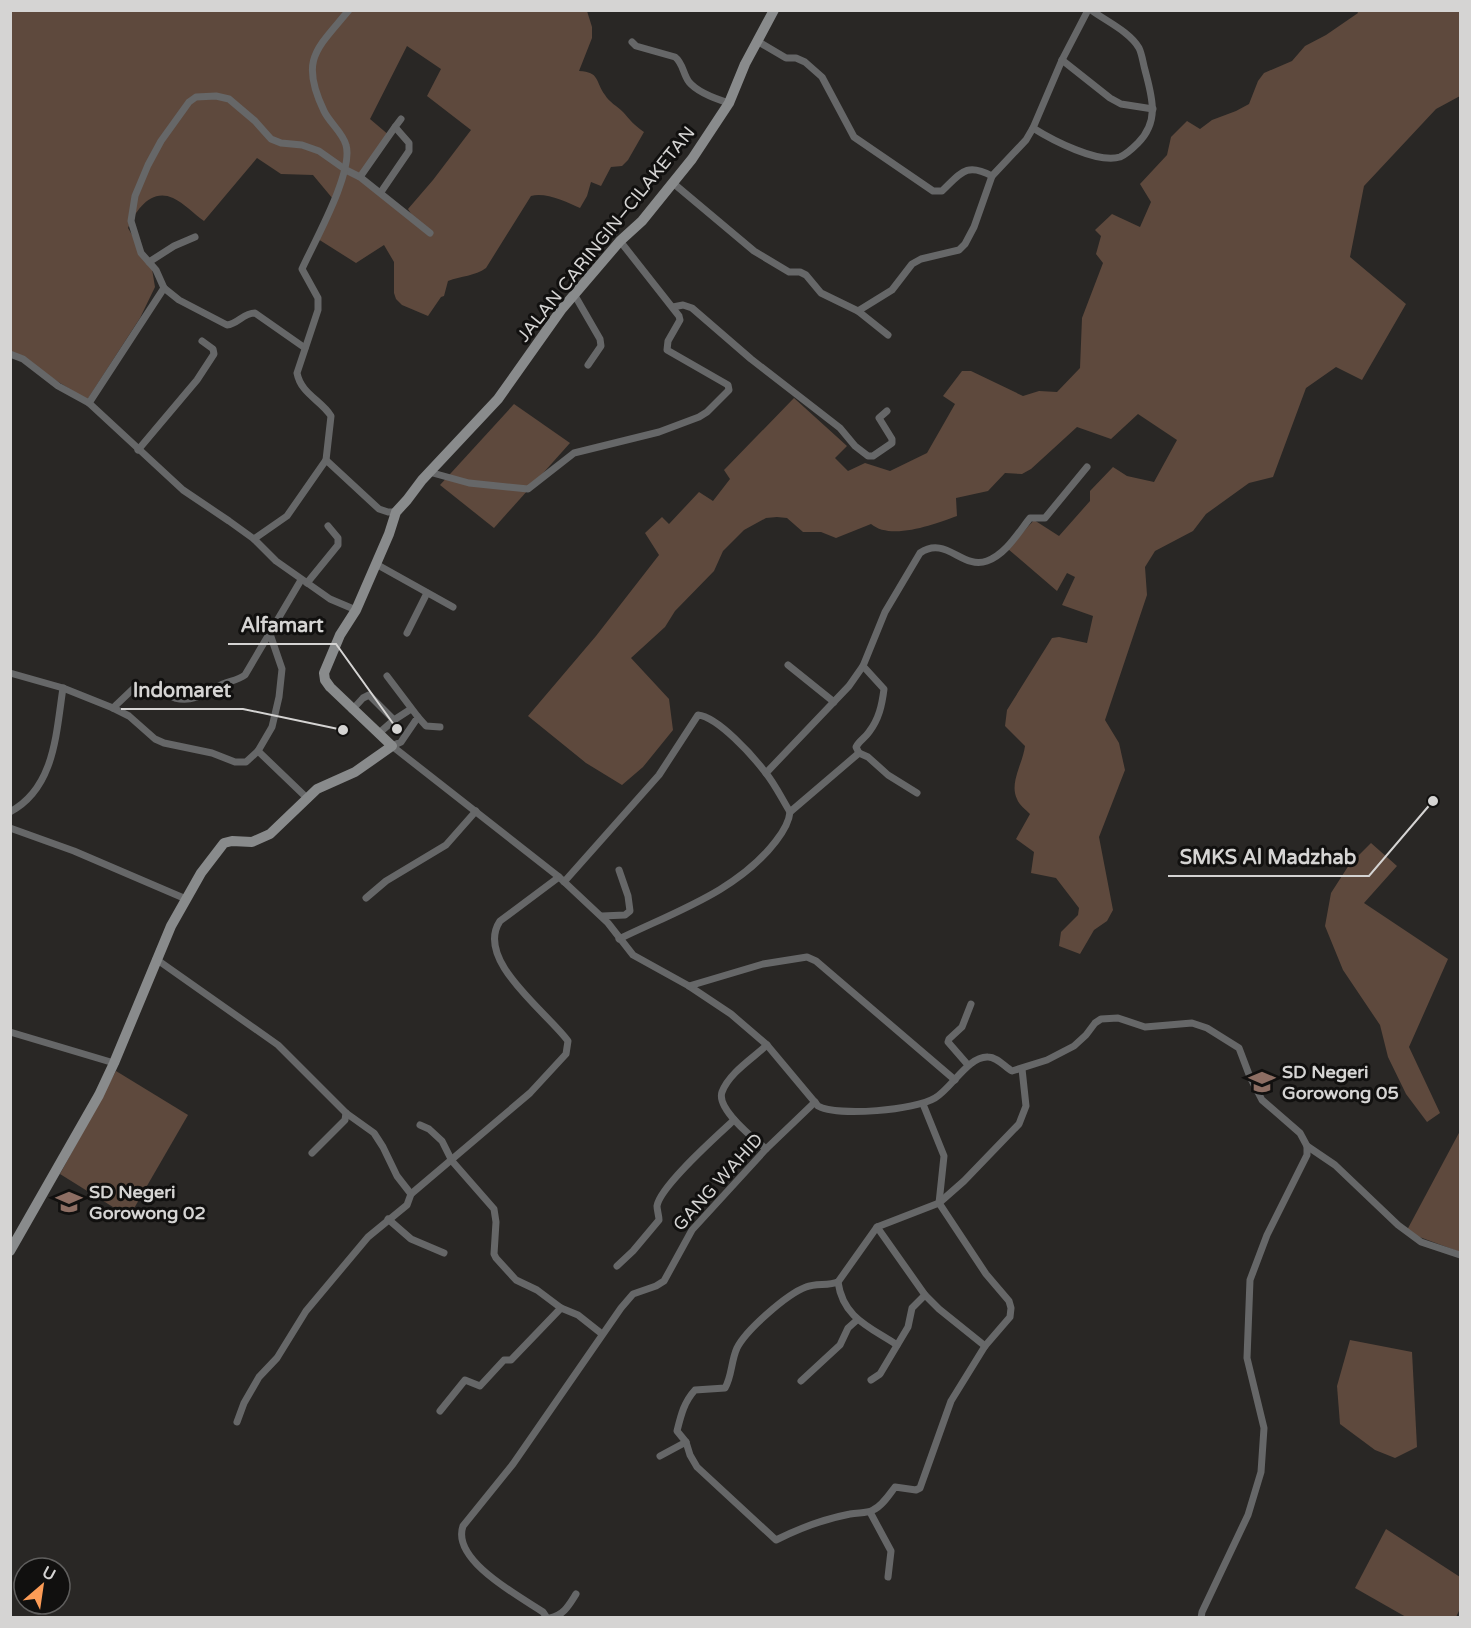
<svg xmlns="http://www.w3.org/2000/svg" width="1471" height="1628" viewBox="0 0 1471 1628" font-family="'Varela Round',sans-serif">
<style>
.green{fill:#5e493d;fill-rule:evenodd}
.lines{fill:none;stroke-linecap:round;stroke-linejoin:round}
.street{stroke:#666768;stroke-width:7}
.secondary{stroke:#898b8c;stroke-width:10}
.labels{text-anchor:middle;stroke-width:6;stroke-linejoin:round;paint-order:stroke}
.street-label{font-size:18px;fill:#d5d4d3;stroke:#11100f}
.poi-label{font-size:18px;font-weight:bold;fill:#d5d4d3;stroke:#11100f;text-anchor:start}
.leader{fill:none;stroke:#d5d4d3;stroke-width:2}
.callout-dot{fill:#d5d4d3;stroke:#11100f;stroke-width:2}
.callout-label{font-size:20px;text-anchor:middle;font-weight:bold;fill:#d5d4d3;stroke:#11100f;stroke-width:6;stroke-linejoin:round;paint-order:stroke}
</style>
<rect width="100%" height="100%" fill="#292725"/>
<g class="green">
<path d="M10,11h577l5,16v11l-13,33c21,1 16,10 26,24 4,7 12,11 18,17 7,8 11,13 21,20l-16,28 -6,6 -11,1 -10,19 -10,-4 -4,14 -7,12c-14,-6 -34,-16 -49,-12l-45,72c-11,8 -25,8 -38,13l-4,15 -3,1 -13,19 -26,-11 -6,-6 -2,-6v-31l-10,-17 -28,18 -38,-24 15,-40 -20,-24 -32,-1 -24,-16 -53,63c-10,-7 -20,-18 -31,-23 -22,-10 -37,12 -45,30l24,41 3,18 -15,31 -53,82 -76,-48zM407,46l34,23 -14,27 44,34 -38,50 -25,29 5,8 -53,-43 30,-38 -20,-17z"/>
<path d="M1357,11h103v85l-24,13 -72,77 -14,71 56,47 -44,76 -26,-13 -30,21 -33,89 -24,6 -43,31 -13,17 -38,20 -10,16 2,28 -42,125 14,23 6,27 -26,67 14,73 -6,11 -13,9 -14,24 -21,-8 2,-14 17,-17 1,-7 -23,-30 -25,-5 3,-21 -18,-13 14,-25c-4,-4 -11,-9 -13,-15 -8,-16 6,-36 8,-53l-20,-20 2,-16 45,-72 7,-1 28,6 6,-27 -31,-11 13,-28 -8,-4 -10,18 -49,-42 26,-29 25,16 31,-35v-10l23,-24 14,9 27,6 23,-42 -39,-26 -27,25 -34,-12 -46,42 -9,5 -17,-1 -17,18 -32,7 1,18c-22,8 -66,25 -86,8l-35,14 -15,-6h-18l-16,-14 -10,-1 -11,1 -22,12 -21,21 -9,20 -39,40 -10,16 -34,31 38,41 4,31 -30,37 -21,18 -36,-22 -58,-47 68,-80 63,-81 -14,-22 17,-16 7,7 30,-32 14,9 17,-22 -6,-9 70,-72 53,48 -12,12 13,13 17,-8 25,8 37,-18 28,-49 -12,-8 19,-25h9l52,25 16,-5 18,1 23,-24 2,-50 21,-55 -7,-9 5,-18 -6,-6 17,-16 28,13 11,-25 -11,-18 27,-29 4,-18 16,-16 13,8 12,-9 24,-9 13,-7 9,-23 6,-8 28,-12 13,-15 21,-11 32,-22z"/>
<polygon points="514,404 570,443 494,528 440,485"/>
<polygon points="1371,843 1397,866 1364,903 1448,959 1409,1047 1440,1113 1427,1122 1406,1094 1388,1057 1380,1025 1343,970 1325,926 1331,893 1349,865"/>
<polygon points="116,1071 188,1115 129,1217 60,1174"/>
<polygon points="1460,1131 1460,1252 1406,1232"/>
<polygon points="1350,1340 1412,1352 1417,1447 1395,1458 1375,1450 1340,1424 1337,1386"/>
<polygon points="1386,1529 1460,1577 1460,1609 1456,1617 1406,1617 1355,1588"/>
</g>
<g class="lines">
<g class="street">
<path d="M757,41l29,17h10l9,4 17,15 32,60 79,54h9c19,-18 24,-29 50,-15"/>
<path d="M632,42l4,4 39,11c8,6 8,17 14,25 9,11 27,17 40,21"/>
<polyline points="1062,60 1110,98 1121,104 1153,109"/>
<path d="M1033,128c19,12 65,36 87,29 7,-3 13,-9 18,-14 22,-22 14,-46 7,-73 -2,-7 -3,-16 -6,-22 -9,-16 -33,-27 -48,-38"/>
<polyline points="360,177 395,127"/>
<polyline points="673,183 754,251 789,272 800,272 806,275 821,293 858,311 892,290 912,264 921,259 959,250 965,244 974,227 992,176 1026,140 1033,128 1062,60 1088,10"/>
<polyline points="381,192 409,151 409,143 395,127 401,119"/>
<polyline points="149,262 174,246 195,237"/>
<polyline points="574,294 600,339 601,346 588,365"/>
<polyline points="673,307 683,305 692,308 751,359 840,428 855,446 868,456 873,456 892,443 892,439 879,418 887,411"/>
<polyline points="858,311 888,335"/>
<path d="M305,348l-50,-35c-12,0 -17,11 -28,12l-48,-25 -15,-12 -8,-18 -15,-17 -10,-32 4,-25 13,-31 13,-24 28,-39 7,-5 20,-1 13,3 26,22 16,18 10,4 21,2 17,6 27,19 14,7 70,56"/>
<polyline points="10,354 23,359 58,386 89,403 183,490 229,521 254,539 276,561 330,599 356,610"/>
<polyline points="89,403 164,288"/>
<polyline points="138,450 197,380 214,354 213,349 202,341"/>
<path d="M326,460l5,-44c-10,-16 -30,-22 -34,-43l21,-63v-12l-16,-29c12,-27 52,-97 44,-124 -3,-12 -17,-23 -22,-34 -25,-52 -7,-62 25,-101"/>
<polyline points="429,472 469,483 528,489 574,453 659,432 699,417 707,412 729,390 728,385 667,350 668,341 680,320 679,316 620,241"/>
<polyline points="254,539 287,516 326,460 379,509 388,512 396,512"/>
<polyline points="376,564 453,607"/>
<polyline points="307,583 338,545 338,538 328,526"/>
<polyline points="407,633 427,593"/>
<polyline points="788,665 834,702"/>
<polyline points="10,673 63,688 113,708 129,716 155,739 164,743 212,753 235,762 246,762 258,751 272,727 279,697 282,669 270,634"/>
<path d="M387,676l31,41 -17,25 -9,4 167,131 49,46 25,32 56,31 42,28 36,31 51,61c21,11 97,4 117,-8 17,-10 33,-42 53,-41 9,0 17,10 24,14l35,-11 27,-14 12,-11 9,-12 6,-4 17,-1 27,9 47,-4 15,5 32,20 11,29 12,23 38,33 7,13 28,19 63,60 23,17 39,13"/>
<path d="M113,708l21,-20c15,-2 27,5 41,10 19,5 32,-6 48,-14 7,-3 15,-4 22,-9l56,-95"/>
<polyline points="352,710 363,698 369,695 394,720"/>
<polyline points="418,717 426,726 440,727"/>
<polyline points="378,734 394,720 411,709"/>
<polyline points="258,751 308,799"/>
<path d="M859,753l-3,-6c3,-6 9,-9 13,-15 10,-13 13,-27 15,-43l-21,-23"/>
<path d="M766,773l83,-87 14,-20 22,-54 35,-59c26,-18 42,17 67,8 19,-7 31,-28 43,-43h15l42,-51"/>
<path d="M10,812c45,-24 46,-79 53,-124"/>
<polyline points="790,812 859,753 868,757 888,775 917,793"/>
<polyline points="10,828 74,851 186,899"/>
<path d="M564,882l95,-107 39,-60c20,2 55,41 67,57 10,12 17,27 25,40 -1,11 -7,20 -14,29 -38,50 -102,71 -157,98"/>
<polyline points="366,898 386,881 446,845 476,811"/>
<polyline points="602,916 625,915 630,911 628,896 619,870"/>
<polyline points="156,959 278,1045 346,1113 374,1133 383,1147 397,1176 411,1194"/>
<polyline points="689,986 763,964 807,957 816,961 955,1080"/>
<polyline points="10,1032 114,1063"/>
<polyline points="968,1065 948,1042 949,1039 962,1027 971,1004"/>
<polyline points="420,1125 429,1129 442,1141 452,1161 494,1209 496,1222 494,1254 496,1258 516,1280 537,1290 561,1308 578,1315 602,1334"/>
<path d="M766,1149c-12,-10 -50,-40 -44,-57 7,-19 31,-34 45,-47"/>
<polyline points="312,1153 345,1120 346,1113"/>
<polyline points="388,1219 411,1239 444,1253"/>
<polyline points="877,1227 925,1295 939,1309 985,1346"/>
<path d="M617,1266l16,-15 26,-31c0,-4 -2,-10 -2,-14 3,-20 61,-71 77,-86"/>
<path d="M838,1282c5,36 32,45 59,63"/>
<polyline points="871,1380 880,1374 908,1327 912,1308 925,1295"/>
<polyline points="801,1381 840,1345 848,1328 857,1320"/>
<polyline points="440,1411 465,1380 480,1386 504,1360 511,1360 561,1308"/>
<path d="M237,1422l7,-19 15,-26 18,-19 29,-47 62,-74 39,-32 4,-11 119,-101 36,-39 2,-13c-21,-29 -94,-81 -68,-120l59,-44"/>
<path d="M686,1442l4,13 7,12 79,73c24,-12 48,-21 74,-26 8,-2 16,0 23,-4 9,-4 16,-15 22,-23l21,3 4,-2 31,-87 34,-55 25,-29 1,-9 -2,-7 -23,-27 -47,-71 5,-47 -21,-52"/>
<path d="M660,1456l26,-14 -9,-11c4,-16 7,-29 18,-41l30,-2c7,-12 6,-27 12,-40 9,-18 50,-54 69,-61 10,-4 22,-1 32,-5l39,-55 62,-24 25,-22 55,-57 7,-18 -4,-37"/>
<polyline points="870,1512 891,1551 888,1577"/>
<path d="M547,1618l-4,-6c-24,-16 -92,-52 -80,-86l50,-62 108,-156 12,-14 23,-8 8,-5 28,-51 74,-81 49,-47"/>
<path d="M550,1618c14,-3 19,-13 26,-24"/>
<polyline points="1201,1618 1202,1612 1248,1515 1261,1472 1264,1428 1247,1358 1250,1280 1267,1235 1307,1155 1307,1146"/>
</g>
<polyline class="secondary" points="10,1251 99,1095 114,1063 171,926 201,873 224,843 232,841 252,842 270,834 317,789 355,772 392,746 330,687 325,680 324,673 340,635 356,610 389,534 396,512 407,500 422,480 498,399 561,310 620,241 642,221 692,159 729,103 745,64 774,10"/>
</g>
<defs>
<g id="school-bare" transform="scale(2.07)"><path d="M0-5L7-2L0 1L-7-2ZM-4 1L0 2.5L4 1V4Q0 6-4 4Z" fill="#8d6e63" stroke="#11100f" stroke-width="2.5" paint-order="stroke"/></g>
</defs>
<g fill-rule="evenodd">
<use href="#school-bare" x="1262" y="1082"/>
<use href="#school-bare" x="69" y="1202"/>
</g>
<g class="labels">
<g class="street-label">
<text transform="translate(606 234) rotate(-51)" y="6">JALAN CARINGIN–CILAKETAN</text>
<text transform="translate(718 1182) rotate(-48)" y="6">GANG WAHID</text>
</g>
<g class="poi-label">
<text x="1282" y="1078">SD Negeri<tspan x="1282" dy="21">Gorowong 05</tspan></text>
<text x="89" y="1198">SD Negeri<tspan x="89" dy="21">Gorowong 02</tspan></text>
</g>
</g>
<path class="leader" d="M397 729L336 644H228M343 730L243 709H121M1433 801L1369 876H1168"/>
<g class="callout-dot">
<circle cx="397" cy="729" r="6"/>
<circle cx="343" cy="730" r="6"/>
<circle cx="1433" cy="801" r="6"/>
</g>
<g class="callout-label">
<text x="282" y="632">Alfamart</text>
<text x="182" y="697">Indomaret</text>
<text x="1268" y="864">SMKS Al Madzhab</text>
</g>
<rect width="1471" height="1628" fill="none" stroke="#d5d4d3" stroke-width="24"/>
<g transform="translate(42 1586) rotate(29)"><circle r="28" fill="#11100f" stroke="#5f5e5d" stroke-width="1.5"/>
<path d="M0-4.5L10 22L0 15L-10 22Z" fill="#fd9c56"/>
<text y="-9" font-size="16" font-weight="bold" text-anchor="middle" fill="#d5d4d3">U</text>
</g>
</svg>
